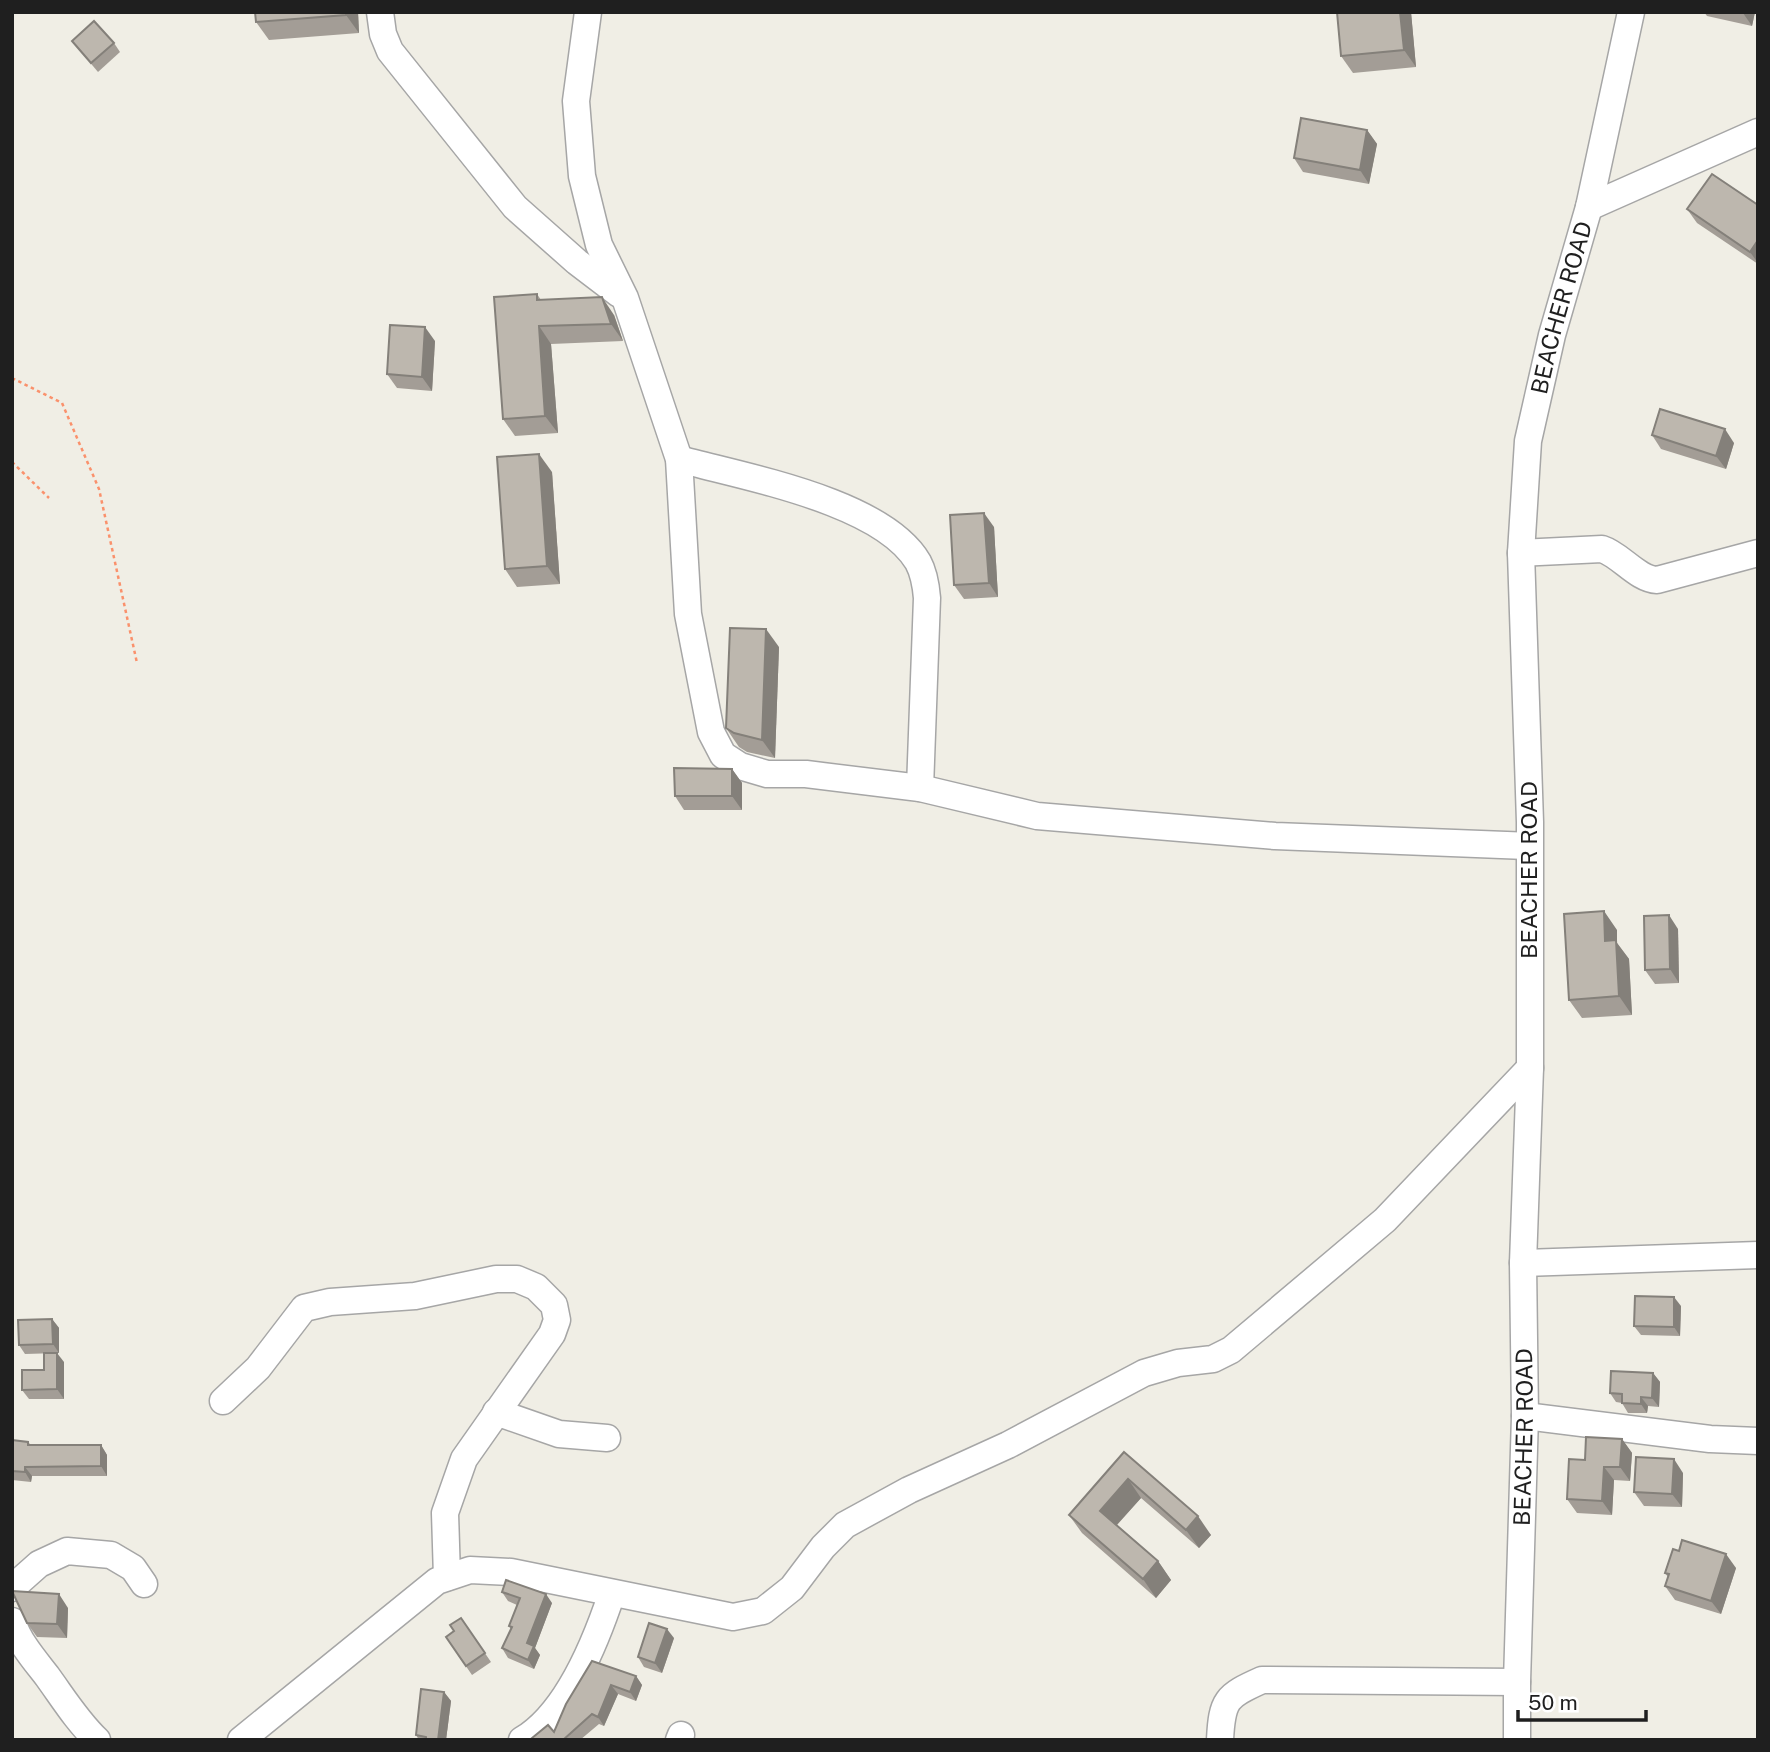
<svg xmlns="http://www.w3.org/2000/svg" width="1770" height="1752" viewBox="0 0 1770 1752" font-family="'Public Sans',sans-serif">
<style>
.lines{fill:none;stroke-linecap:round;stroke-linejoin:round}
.minor-casing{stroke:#a6a6a6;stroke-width:29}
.path{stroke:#fa916c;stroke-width:2.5;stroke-dasharray:3.5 3.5;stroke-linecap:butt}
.minor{stroke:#fff;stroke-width:26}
.wall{fill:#a39d96}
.shaded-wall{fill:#84807a}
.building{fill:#bdb7ae;stroke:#84807a;stroke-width:2}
.labels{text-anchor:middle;stroke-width:5;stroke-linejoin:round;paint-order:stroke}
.street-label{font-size:23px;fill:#1f1f1f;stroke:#fff}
</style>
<rect width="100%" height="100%" fill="#f0eee5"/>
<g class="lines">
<g class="minor-casing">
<g id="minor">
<polyline points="380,12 383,34 390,51 515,207 577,262 619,294"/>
<polyline points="588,12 576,101 582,176 599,245 625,298 679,459 688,614 711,732 723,755 740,766 767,774 806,774 920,788 1037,816 1275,836 1529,846"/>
<polyline points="1589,207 1758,132"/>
<path d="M679,459c65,18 203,42 239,103 6,11 8,24 9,36l-7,190"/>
<path d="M1521,553l81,-4c19,6 35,30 55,31l101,-27"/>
<polyline points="1523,1263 1758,1255"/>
<polyline points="223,1401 258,1368 304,1308 330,1302 415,1296 496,1279 517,1279 536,1287 554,1305 557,1320 552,1334 464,1459 445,1513 447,1577"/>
<polyline points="496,1412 559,1434 607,1438"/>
<polyline points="1525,1416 1710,1439 1758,1441"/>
<polyline points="12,1588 39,1564 67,1551 111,1555 133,1568 144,1584"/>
<path d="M12,1621c7,21 21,37 35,55 16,22 30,45 50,64"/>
<polyline points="241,1740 437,1581 470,1570 511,1572 733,1617 763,1611 792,1588 823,1547 845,1525 909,1490 1008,1445 1144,1373 1178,1363 1213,1359 1231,1350 1385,1220 1530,1068"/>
<path d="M522,1740c46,-27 74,-99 90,-147"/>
<polyline points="679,1740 681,1735"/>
<path d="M1220,1740c2,-40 6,-44 42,-60l255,2"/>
<path id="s1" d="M1517,1740v-58l8,-266 -2,-153 7,-195v-246l-9,-269 7,-112 24,-106 37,-128 42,-195"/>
</g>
</g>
<g class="path">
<polyline points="12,378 62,403 99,489 137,663"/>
<polyline points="12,462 49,498"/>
</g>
<use href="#minor" class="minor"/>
</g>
<g class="wall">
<polygon points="358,12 359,33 269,40 256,22"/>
<polygon points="1337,12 1411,12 1416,67 1353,73 1341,56"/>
<polygon points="1704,12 1755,12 1752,26 1707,16"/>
<polygon points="72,41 114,43 120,52 98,72"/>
<polygon points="1367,130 1377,144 1369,184 1303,172 1294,158"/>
<polygon points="1758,205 1758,264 1697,223 1687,209"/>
<polygon points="537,294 541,300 614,315 623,341 551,344 558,433 515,436 503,419"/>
<polygon points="435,341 432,391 397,388 387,374"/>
<polygon points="1652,435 1734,443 1726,469 1661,449"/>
<polygon points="552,472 560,584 517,587 505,569"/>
<polygon points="994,527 998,597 964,599 954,585"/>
<polygon points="779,647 775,758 747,752 739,747 726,728"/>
<polygon points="732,769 742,783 742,810 684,810 675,796"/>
<polygon points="1678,929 1679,983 1655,984 1645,970"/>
<polygon points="1617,930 1617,943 1629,959 1632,1015 1582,1018 1569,1000"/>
<polygon points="1681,1306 1680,1336 1641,1335 1634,1326"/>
<polygon points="52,1319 59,1328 59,1353 25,1354 19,1345"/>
<polygon points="64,1362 64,1399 29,1399 22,1390 44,1370"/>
<polygon points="1653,1373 1660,1382 1659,1407 1648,1406 1647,1413 1628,1413 1622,1403 1616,1402 1610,1393"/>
<polygon points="1622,1439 1632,1453 1630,1481 1614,1480 1612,1515 1577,1513 1567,1499 1585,1460"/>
<polygon points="12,1440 28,1442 31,1445 101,1445 107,1455 107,1476 32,1476 31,1482 12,1480"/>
<polygon points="1124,1452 1211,1535 1199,1548 1141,1498 1117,1525 1158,1561 1171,1580 1156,1598 1082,1533 1069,1515"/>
<polygon points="1683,1473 1682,1507 1644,1506 1634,1492"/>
<polygon points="1679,1551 1736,1568 1721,1614 1675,1600 1665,1586 1668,1577 1665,1573"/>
<polygon points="502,1592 552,1603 535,1648 540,1655 534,1669 508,1658 502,1648 511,1629 509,1626 517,1605 508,1601"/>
<polygon points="68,1608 67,1638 37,1637 27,1623"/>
<polygon points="461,1618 491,1662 472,1675 446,1637 454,1631"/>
<polygon points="674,1638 662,1673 644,1667 638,1657"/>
<polygon points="592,1661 636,1676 642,1685 636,1701 618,1694 604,1726 599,1724 580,1740 534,1740 554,1732"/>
<polygon points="444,1692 451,1701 446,1740 419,1740 416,1735"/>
</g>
<g class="shaded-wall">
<polygon points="346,12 358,12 359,33 346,15"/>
<polygon points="1400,12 1411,12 1416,67 1404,50"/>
<polygon points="1744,12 1755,12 1752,26 1743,13"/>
<polygon points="1367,130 1377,144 1369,184 1360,170"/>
<polygon points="1758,240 1758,263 1750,252"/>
<polygon points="602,297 614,315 623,341 611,324"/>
<polygon points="539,326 551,344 558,433 545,416"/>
<polygon points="425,327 435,341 432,391 422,377"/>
<polygon points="1725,429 1734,443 1726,469 1716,456"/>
<polygon points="539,454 552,472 560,584 547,566"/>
<polygon points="984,513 994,527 998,597 989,583"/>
<polygon points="766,629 779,647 775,758 762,740"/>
<polygon points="732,769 742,783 742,810 732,796"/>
<polygon points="1604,911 1617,930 1617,943 1629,959 1632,1015 1619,996 1605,941"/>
<polygon points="1669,915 1678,929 1679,983 1670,969"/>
<polygon points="1674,1297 1681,1306 1680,1336 1674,1327"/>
<polygon points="52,1319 59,1328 59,1353 53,1344"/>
<polygon points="57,1353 64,1362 64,1399 57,1389"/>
<polygon points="1653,1373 1660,1382 1659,1407 1652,1398"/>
<polygon points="1641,1397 1648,1406 1647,1413 1641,1404"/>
<polygon points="1622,1439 1632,1453 1630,1481 1620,1467"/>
<polygon points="101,1445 107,1455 107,1476 101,1466"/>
<polygon points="1674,1459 1683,1473 1682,1507 1672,1494"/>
<polygon points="25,1467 32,1476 31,1482 25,1472"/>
<polygon points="1604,1467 1614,1480 1612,1515 1602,1501"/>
<polygon points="1128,1479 1141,1498 1113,1529 1100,1511"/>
<polygon points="1198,1516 1211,1535 1199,1548 1186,1530"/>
<polygon points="1726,1554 1736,1568 1721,1614 1711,1601"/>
<polygon points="1158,1561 1171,1580 1156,1598 1143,1579"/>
<polygon points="59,1594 68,1608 67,1638 57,1624"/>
<polygon points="546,1594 552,1603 535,1648 540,1655 534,1669 528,1660 527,1643"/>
<polygon points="667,1629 674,1638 662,1673 655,1663"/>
<polygon points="636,1676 642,1685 636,1701 630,1692"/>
<polygon points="611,1685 618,1694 604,1726 598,1717"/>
<polygon points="444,1692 451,1701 446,1740 438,1740"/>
</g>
<g class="building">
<polygon points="255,12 346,12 346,15 256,22"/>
<polygon points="1337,12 1400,12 1404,50 1341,56"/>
<polygon points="94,21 114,43 91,63 72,41"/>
<polygon points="1301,118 1367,130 1360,170 1294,158"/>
<polygon points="1712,174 1758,205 1758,240 1750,252 1687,209"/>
<polygon points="537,294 537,300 602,297 611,324 539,326 545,416 503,419 494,297"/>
<polygon points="390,325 425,327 422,377 387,374"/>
<polygon points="1660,409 1725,429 1716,456 1652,435"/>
<polygon points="539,454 547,566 505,569 497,457"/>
<polygon points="984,513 989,583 954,585 950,515"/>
<polygon points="730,628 766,629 762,740 734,733 726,728"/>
<polygon points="674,768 732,769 732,796 675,796"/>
<polygon points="1604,911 1605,941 1616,940 1619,996 1569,1000 1564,914"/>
<polygon points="1669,915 1670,969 1645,970 1644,916"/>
<polygon points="1635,1296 1674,1297 1674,1327 1634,1326"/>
<polygon points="52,1319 53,1344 19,1345 18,1320"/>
<polygon points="44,1353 57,1353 57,1389 22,1390 22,1370 44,1370"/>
<polygon points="1611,1371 1653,1373 1652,1398 1641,1397 1641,1404 1622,1403 1622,1394 1610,1393"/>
<polygon points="1586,1437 1622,1439 1620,1467 1604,1467 1602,1501 1567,1499 1569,1459 1585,1460"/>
<polygon points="12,1440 28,1442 28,1445 101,1445 101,1466 25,1467 25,1472 12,1471"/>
<polygon points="1124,1452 1198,1516 1186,1530 1128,1479 1100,1511 1158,1561 1143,1579 1069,1515"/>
<polygon points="1636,1457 1674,1459 1672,1494 1634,1492"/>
<polygon points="1682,1540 1726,1554 1711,1601 1665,1586 1669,1574 1665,1573 1673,1549 1679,1551"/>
<polygon points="506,1580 546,1594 527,1643 534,1646 528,1660 502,1648 512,1627 509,1626 520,1598 502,1592"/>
<polygon points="12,1591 59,1594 57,1624 27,1623"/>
<polygon points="461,1618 485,1653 466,1666 446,1637 454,1631 450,1625"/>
<polygon points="649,1623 667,1629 655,1663 638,1657"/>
<polygon points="592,1661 636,1676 630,1692 611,1685 598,1717 592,1714 563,1740 534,1740 532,1738 548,1725 554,1732 566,1704"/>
<polygon points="421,1689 444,1692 438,1740 426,1740 426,1737 416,1735"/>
</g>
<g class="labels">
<g class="street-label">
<text dy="8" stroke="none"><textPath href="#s1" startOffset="1437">BEACHER ROAD</textPath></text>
<text transform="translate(1529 870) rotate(-90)" y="8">BEACHER ROAD</text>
<text dy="8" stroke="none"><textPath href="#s1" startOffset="303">BEACHER ROAD</textPath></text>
</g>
</g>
<rect width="1770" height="1752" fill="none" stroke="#1f1f1f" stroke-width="28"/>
<path d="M1518 1710v10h128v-10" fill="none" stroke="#1f1f1f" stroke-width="3.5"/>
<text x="1528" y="1710" font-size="21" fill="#1f1f1f" stroke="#ffffff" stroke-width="5" paint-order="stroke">50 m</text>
</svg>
